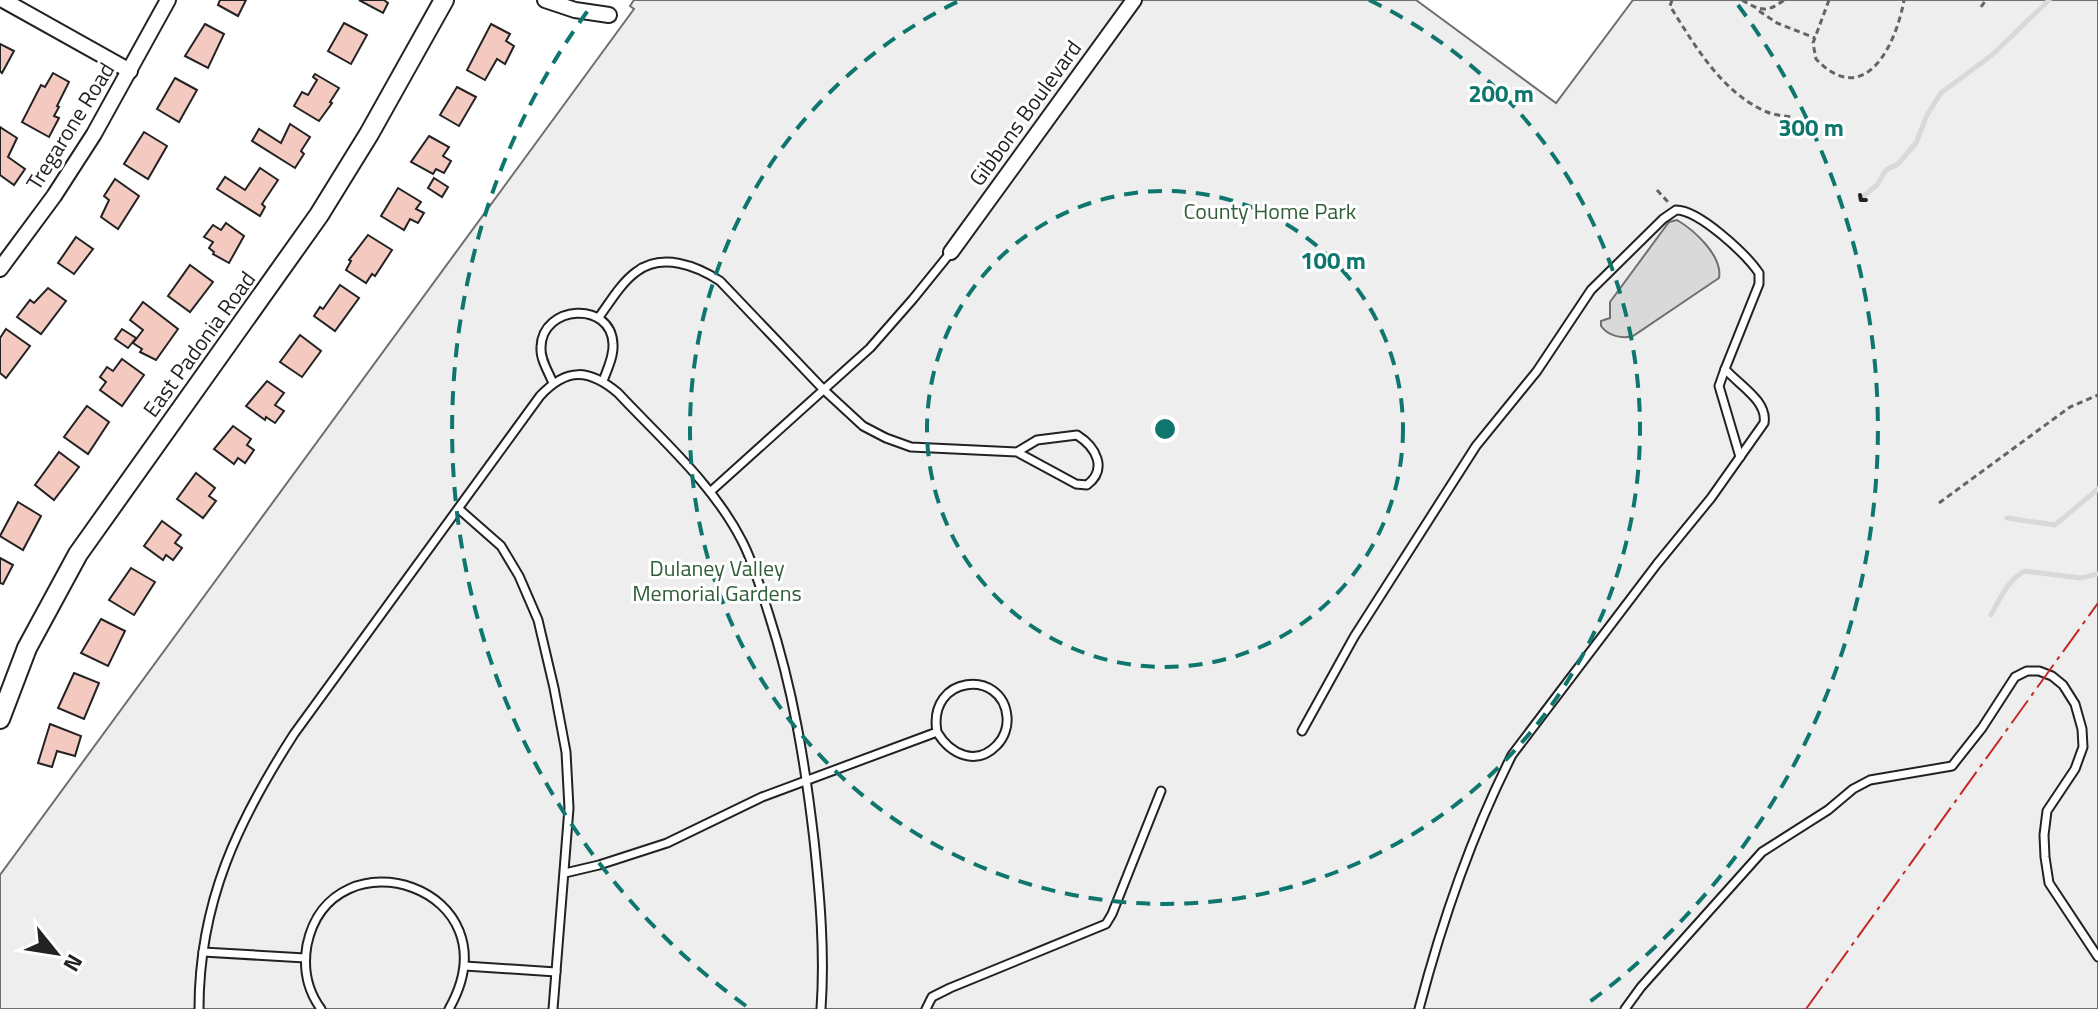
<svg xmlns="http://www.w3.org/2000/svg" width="2098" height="1009" viewBox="0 0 2098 1009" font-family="'Titillium Web',sans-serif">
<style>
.green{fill:#eee;stroke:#6f6f6f;stroke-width:2}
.water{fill:#d9d9d9;stroke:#6f6f6f;stroke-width:2}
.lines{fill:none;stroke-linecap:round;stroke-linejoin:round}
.stream{stroke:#d9d9d9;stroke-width:5}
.building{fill:#f3c9c0;stroke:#222;stroke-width:2}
.service-casing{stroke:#222;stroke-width:11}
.minor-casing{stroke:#222;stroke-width:18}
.tertiary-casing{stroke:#222;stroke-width:22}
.path{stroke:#646464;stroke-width:3;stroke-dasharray:6 4;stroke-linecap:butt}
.service{stroke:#fff;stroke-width:7}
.minor{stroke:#fff;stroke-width:14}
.tertiary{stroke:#fff;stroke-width:18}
.wall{stroke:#222;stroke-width:4}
.power{stroke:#c62828;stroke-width:2;stroke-dasharray:28 6 4 6;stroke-linecap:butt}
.ring{fill:none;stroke:#0f766e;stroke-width:4;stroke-dasharray:14 10}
.labels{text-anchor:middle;stroke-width:6;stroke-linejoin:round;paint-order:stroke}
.street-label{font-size:22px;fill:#222;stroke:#fff}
.park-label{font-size:22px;fill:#2f5e38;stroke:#fff}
.centre{fill:#0f766e;stroke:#fff;stroke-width:4}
.ring-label{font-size:24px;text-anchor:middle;font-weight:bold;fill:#0f766e;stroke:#fff;stroke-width:6;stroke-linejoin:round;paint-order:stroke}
</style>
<rect width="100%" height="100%" fill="#fff"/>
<polygon class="green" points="634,0 1416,0 1556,103 1633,0 2098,0 2098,1009 0,1009 0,875 634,9 630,6"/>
<path class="water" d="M1677,220c17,10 46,36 42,58l-86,58c-11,3 -25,0 -32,-10v-5l9,-3v-16l53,-72 6,-8z"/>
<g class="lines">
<g class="stream">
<polyline points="1860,199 1877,185 1886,170 1898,164 1916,143 1927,115 1941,93 1992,55 2049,0"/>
<polyline points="2007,518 2055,525 2098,489"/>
<path d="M1991,615c9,-16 17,-36 34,-44l55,7 18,-4"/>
</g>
</g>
<g class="building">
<polygon points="220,0 246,0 238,16 218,5"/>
<polygon points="359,0 384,0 388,3 383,13"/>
<polygon points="344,23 367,35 351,64 328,51"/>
<polygon points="205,24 224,34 208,68 185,56"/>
<polygon points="491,24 510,34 506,41 514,46 505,64 497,59 485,80 467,70"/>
<polygon points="0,44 14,51 2,73 0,71"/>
<polygon points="53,73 69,82 57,106 59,107 54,116 59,118 49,137 22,122 41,85 45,87"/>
<polygon points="315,74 339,88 330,102 332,103 319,121 294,106 302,92 308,95 317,80 313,77"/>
<polygon points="175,78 197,90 179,122 157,109"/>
<polygon points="457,87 476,97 459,126 440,115"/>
<polygon points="290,124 310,137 301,151 304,154 295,168 252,141 259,129 281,143"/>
<polygon points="0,127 17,138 8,157 25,169 14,185 0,175"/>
<polygon points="144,132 167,146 148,179 124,164"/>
<polygon points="429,136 449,147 443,156 451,161 444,173 436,169 433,174 411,162"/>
<polygon points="260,168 278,180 262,204 265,207 260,216 217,189 225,177 245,190"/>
<polygon points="434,178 448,187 442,197 428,188"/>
<polygon points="115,179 139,196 118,229 101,217 109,200 104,196"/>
<polygon points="398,188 421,202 416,209 424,213 418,223 410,219 404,230 381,216"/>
<polygon points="226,223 244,236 229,263 213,254 214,252 209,248 213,242 204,237 213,225 221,230"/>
<polygon points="368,235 392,250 375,276 372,274 366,283 346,270 351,261 349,260"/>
<polygon points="76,237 93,249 74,274 58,263"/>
<polygon points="190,265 213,282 190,312 168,296"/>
<polygon points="340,285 359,298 335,331 314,316 320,307 323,309"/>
<polygon points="48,288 66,301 41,334 17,317 30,300 34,303"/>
<polygon points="143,302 178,329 156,360 140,352 142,349 133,343 143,330 130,320"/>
<polygon points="6,329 30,346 6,378 0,373 0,338"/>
<polygon points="122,329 136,338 128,348 115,339"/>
<polygon points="300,335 321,351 302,377 280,362"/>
<polygon points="122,359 144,375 122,406 100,390 106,382 100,377 107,367 113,371"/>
<polygon points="267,381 284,393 275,405 284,411 275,423 266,417 265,420 246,406"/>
<polygon points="87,406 109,422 88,454 64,437"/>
<polygon points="233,426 251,439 247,445 254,450 245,463 238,458 234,464 214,449"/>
<polygon points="59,452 79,467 54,500 35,485"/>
<polygon points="196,473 215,488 209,496 216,501 203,518 177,499"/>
<polygon points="18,502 41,516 23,550 0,536"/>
<polygon points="162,521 181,535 175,543 182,548 173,560 166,555 163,560 144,546"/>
<polygon points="0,558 13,565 3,584 0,583"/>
<polygon points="131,568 155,582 134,615 109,600"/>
<polygon points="101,619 125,631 108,666 81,653"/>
<polygon points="74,673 99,683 84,719 58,708"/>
<polygon points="50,724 81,736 75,756 57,751 52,767 38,763"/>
</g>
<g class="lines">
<g class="service-casing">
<g id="service">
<path d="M599,317c11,-15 22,-34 37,-45 26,-20 61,-6 84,9l104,109 39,36 23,12 25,9 106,5 20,-12 40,-5c19,12 31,34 10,50l-11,-1 -59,-32"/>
<polyline points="1725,369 1719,386 1740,457"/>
<path d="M553,383c-5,-12 -13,-24 -12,-36 1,-42 70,-47 72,-3 1,12 -6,26 -10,37"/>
<polyline points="710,492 870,348 913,299 951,252"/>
<polyline points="459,509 501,546 519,576 538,620 554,688 566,752 569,808 553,1009"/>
<path d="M1302,731l52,-94 122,-191 61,-75 54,-81 72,-71 13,-9c23,0 70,44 83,63v11l-34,85c14,16 43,32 39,54l-53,75 -54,66 -145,191c-41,81 -70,166 -93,254"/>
<path d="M565,873l34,-8 68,-22 95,-46 175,-65c-10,-57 66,-64 70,-15 1,10 -3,21 -10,28 -21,22 -47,9 -60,-13"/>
<polyline points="203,952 305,958"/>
<polyline points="465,966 556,972"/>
<path d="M199,1009c0,-107 39,-188 95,-275l246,-338c27,-29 49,-27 78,-3 43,46 95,91 124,148 12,23 19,49 27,74 24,74 36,148 45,225 6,56 11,113 7,169"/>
<path d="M321,1009c-14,-19 -18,-41 -14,-64 24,-116 211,-58 142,64"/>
<polyline points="926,1009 932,997 950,988 1106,924 1112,914 1161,791"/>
<polyline points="1625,1009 1641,987 1762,852 1828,810 1853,789 1870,780 1952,766 1982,728 2015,677 2027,671 2039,671 2052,676 2063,685 2075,704 2082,729 2083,747 2075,769 2047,811 2044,835 2045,857 2049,883 2098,957"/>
</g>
</g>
<g class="minor-casing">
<g id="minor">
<polyline points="3,0 130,71"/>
<polyline points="545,0 575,10 609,15"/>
<polyline points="951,252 1134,0"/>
<polyline points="0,269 54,196 94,134 168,0"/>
</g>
</g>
<g class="tertiary-casing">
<polyline id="tertiary" points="0,719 27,648 78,554 319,215 369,134 444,0"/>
</g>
<g class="path">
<path d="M1672,0l-2,6c25,40 52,87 97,106 7,3 17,4 25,5"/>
<path d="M1742,0c18,11 25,13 42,0"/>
<path d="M1829,0l-16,43 3,16c49,51 80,-14 88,-59"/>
<polyline points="1981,7 1986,0"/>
<polyline points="1759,11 1777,23 1815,38"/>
<polyline points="1657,190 1668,202"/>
<polyline points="1939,503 2070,407 2098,395"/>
</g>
<use href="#service" class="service"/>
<use href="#minor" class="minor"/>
<use href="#tertiary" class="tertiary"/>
<polyline class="wall" points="1860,195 1861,200 1866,200"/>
<polyline class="power" points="1806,1009 2098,603"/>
</g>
<g class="ring">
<circle cx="1165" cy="429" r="238"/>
<path d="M1369 0A475 475 0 1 1 961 0"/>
<path d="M746 1006A713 713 0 0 1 592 5M1738 5A713 713 0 0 1 1584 1006"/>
</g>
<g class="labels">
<g class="street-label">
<text transform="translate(1025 113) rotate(-54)" y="8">Gibbons Boulevard</text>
<text transform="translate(70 126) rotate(-58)" y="8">Tregarone Road</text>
<text transform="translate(199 344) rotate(-54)" y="8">East Padonia Road</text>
</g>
<g class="park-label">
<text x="1270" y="219">County Home Park</text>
<text x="717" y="576">Dulaney Valley<tspan x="717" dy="25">Memorial Gardens</tspan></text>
</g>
</g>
<circle cx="1165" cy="429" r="12" class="centre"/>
<g class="ring-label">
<text x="1501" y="102">200 m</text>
<text x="1811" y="136">300 m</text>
<text x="1333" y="269">100 m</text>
</g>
<g transform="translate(56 953) rotate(120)" stroke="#ffffff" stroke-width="6" paint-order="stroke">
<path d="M0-6L14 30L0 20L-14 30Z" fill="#222222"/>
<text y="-12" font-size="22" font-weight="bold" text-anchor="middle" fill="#222222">N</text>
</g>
</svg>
